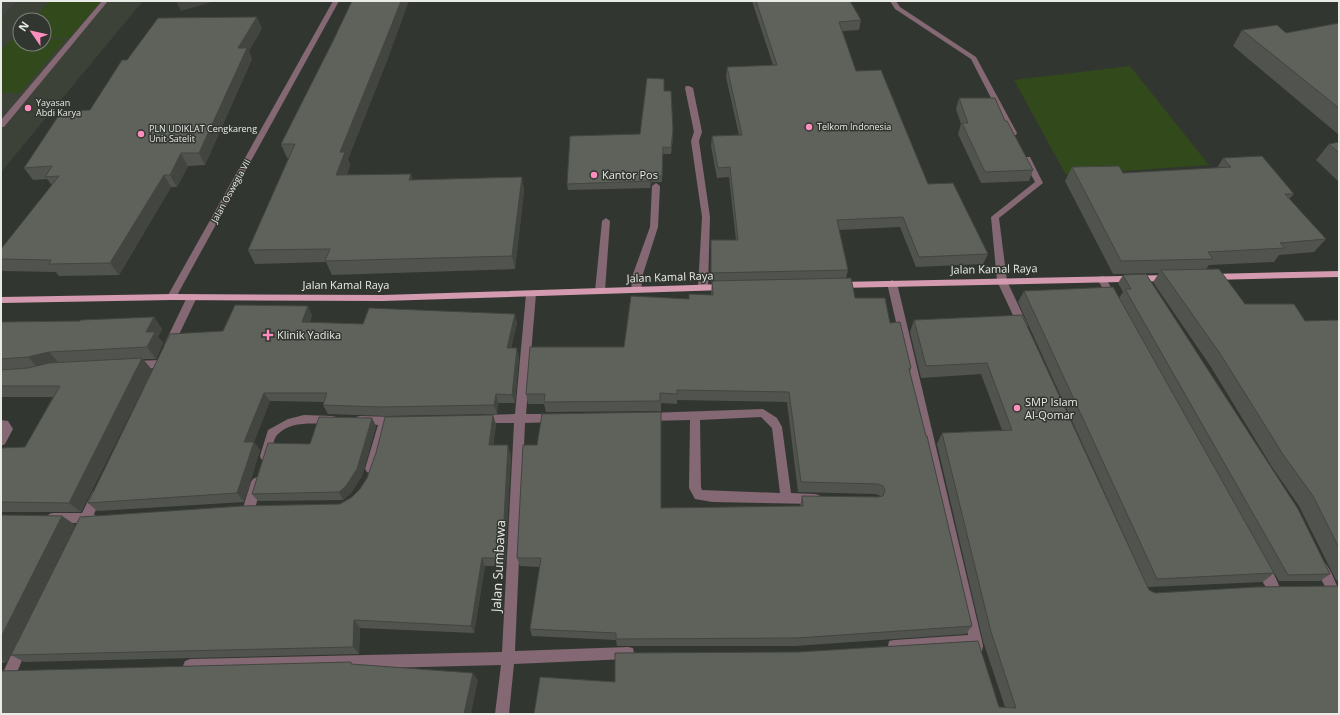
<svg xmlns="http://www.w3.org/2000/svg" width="1340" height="715" viewBox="0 0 1340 715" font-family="'Open Sans',sans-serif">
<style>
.built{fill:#3d4238;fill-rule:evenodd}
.green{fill:#31491b}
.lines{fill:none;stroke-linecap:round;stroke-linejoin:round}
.minor{fill:#846873;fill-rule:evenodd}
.major{fill:#d39ab0;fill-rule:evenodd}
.wall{fill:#51544e}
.shaded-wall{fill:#424540}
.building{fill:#5e625b;stroke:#424540}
.poi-dot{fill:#fe8ebd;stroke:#323630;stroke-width:1.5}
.labels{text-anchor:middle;stroke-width:3;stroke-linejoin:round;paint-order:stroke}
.far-poi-label{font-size:9px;fill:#e9ebe7;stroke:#323630;text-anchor:start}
.far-street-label{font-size:9px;fill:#e9ebe7;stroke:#323630}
.poi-label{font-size:11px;fill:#e9ebe7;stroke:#323630;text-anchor:start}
.street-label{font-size:11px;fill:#e9ebe7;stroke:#323630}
.near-street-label{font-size:13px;fill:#e9ebe7;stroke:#323630}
</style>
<rect width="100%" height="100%" fill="#323630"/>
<path class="built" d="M1,1h142l-142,171zM20,20h24v24h-24z"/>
<g class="green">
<polygon points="50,1 101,1 69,38 44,38 44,20 32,20"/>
<polygon points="66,39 20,93 1,93 1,51 11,40 20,40 20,44 44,44 44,40"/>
<polygon points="1130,66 1209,165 1066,175 1014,80"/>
</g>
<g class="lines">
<g class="minor">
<polygon points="102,1 108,1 4,127 1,127 1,120"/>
<polygon points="333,1 339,1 175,299 169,299 167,297"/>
<polygon points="890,1 896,1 900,7 976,57 1017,133 1016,135 1010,135 1009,133 971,59 895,9"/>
<polygon points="686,86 689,86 693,88 702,132 699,141 710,217 708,287 703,290 698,287 702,217 691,141 694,132 685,88"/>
<polygon points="1024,157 1030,157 1043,183 999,218 1007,281 1028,326 1026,329 1020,329 1018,326 997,281 991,217 1035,182 1023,159"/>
<polygon points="656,183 660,186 658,227 643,274 641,290 636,293 631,290 633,274 650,227 652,186"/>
<polygon points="606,218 610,221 605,291 600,294 595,291 602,221"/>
<polygon points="1102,276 1105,277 1116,296 1118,298 1116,300 1110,300 1097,279"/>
<polygon points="892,280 897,283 982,641 983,646 982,651 977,652 972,651 971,648 894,652 889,651 888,646 889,641 894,640 968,635 887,283"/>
<polygon points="531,291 536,294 526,414 554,414 558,415 559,418 558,421 554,422 525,423 515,651 628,647 633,648 634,653 633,658 628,659 514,664 509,714 495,714 501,665 190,673 185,671 183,666 185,661 190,659 502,652 514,423 482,423 478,422 477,419 478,416 482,415 515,414 526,294"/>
<polygon points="192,294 197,297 174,345 172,348 166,348 164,345 187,297"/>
<polygon points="160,360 164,361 165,364 164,367 160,368 135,369 131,368 130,365 131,362 135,361"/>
<path d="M763,409l14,9 5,9 9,66 24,1 4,1 2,4 -2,4 -4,1 -103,-2 -17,-3 -6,-11 1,-68 -42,1 -4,-1 -1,-3 1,-3 4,-1zM761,417l11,11 8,65 -78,-3 -1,-3 -1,-67z"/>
<path d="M304,415l28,1 4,1 1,3 -1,3 -4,1c-17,0 -41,-4 -55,11 -5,6 -5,18 -8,24l-4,2 -4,-2 -1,-3 8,-26 20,-11z"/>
<polygon points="360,416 398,417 402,418 403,421 402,424 388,425 377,469 375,472 371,474 367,472 365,469 378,425 356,423 355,420 356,417"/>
<polygon points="1,420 8,421 13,429 5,444 1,446"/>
<polygon points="257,477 261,479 263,482 255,508 253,512 249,513 245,512 243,508 251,482 253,479"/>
<polygon points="97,490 101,491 103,495 94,514 97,518 95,522 89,523 87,527 83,528 79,527 77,523 53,523 49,522 47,518 49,514 53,513 82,513 93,491"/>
<path d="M1319,558c9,4 15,21 19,30l-2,4 -4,2 -4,-2 -13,-24 -2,-4 2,-4z"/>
<path d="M1261,560c9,4 16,20 19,28l-2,4 -4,2c-9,-4 -15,-19 -19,-28l2,-4z"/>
<polygon points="22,641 27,642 28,647 6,697 1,699 1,677 17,642"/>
</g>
<g class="major">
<polygon points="1339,271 1339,277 1211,280 1206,277 1211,274"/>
<polygon points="1169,275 1174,278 1169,281 839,288 834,285 839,282"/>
<polygon points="725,284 730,287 725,290 383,301 172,300 1,303 1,297 172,294 383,295"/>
</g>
</g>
<g class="wall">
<polygon points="752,1 850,1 861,20 859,30 842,31 856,71 928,184 988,254 983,264 916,267 900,227 839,230 848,270 846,278 855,298 890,323 911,368 910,372 972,626 966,634 795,646 617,646 616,640 532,636 530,629 540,567 520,566 517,558 661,508 800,506 802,496 878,497 880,497 879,495 874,494 798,492 787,402 677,400 677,404 661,403 661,411 546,412 544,404 528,404 526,394 624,347 689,299 711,295 712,282 711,282 711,240 736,240 729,177 717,178 711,146 712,136 739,135 726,77 727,67 773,65"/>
<polygon points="1339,23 1339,135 1233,46 1242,30 1286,33"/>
<polygon points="262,28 249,51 252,59 205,165 188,166 177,187 171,187 119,275 59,276 56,272 3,271 1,269 1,249 52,185 47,179 33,180 24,168 90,110 127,60"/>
<polygon points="390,53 348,159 350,165 347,175 413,180 522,177 524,191 515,269 332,275 326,262 255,264 248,250 289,158 287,158 281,144"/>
<polygon points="664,91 673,137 671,154 663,154 662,182 652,182 650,188 568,190 567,184 640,134"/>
<polygon points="959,98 1005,121 1033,170 1029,181 981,183 958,134 961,124 956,109"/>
<polygon points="1339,142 1339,182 1316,160 1329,144"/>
<polygon points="1223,158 1294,194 1289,199 1326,239 1314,252 1279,255 1274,262 1209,265 1206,269 1245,304 1305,321 1339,320 1339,581 1336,580 1299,506 1272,467 1211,367 1153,282 1159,273 1113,274 1065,181 1072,167 1123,173 1217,168"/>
<polygon points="1146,274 1298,509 1330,574 1320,581 1279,581 1274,573 1263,582 1148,587 1149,590 1155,593 1256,587 1339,586 1339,714 534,714 540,677 615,682 615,653 798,652 978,641 999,707 1005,707 983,641 937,444 942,433 1002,430 981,374 921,378 910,332 914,320 1022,315 1144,579 1018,302 1024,291 1113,287 1258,544 1119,298 1123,292 1118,283 1123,275"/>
<polygon points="312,315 310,322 363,324 517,323 511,348 519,357 515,403 498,403 497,414 384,416 328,414 323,405 324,402 270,401 254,442 260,450 244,502 97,511 88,503 223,331"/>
<polygon points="154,317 162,329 158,337 163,343 156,359 143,359 152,370 81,512 1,512 1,448 25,447 53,397 2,397 1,399 1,322 80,321"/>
<polygon points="493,415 496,425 493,445 511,455 505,566 485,566 474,633 360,628 359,654 24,662 11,655 340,504 352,497 360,489 367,478 376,453"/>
<polygon points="376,426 362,476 351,493 343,500 258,501 252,494 310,444"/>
<polygon points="1,515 62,516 75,525 7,662 1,663"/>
</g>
<g class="shaded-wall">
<polygon points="1,1 17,1 1,18"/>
<polygon points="176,1 215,1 181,11"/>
<polygon points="401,1 409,1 390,53 348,159 350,165 342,189 336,175 340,152"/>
<polygon points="257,17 262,28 249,51 252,59 205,165 199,153 238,48"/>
<polygon points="673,130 673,137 671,154 671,148"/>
<polygon points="181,153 188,166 177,187 170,175"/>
<polygon points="411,174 415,188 409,180"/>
<polygon points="164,175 171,187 119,275 110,263"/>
<polygon points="652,176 652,182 650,188 650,181"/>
<polygon points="522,177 524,191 515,269 512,256"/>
<polygon points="308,306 312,315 307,331 302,322"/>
<polygon points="515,314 517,323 509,357 507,348"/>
<polygon points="154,317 162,329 158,337 163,343 156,359 147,347 146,332"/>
<polygon points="517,348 519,357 515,403 512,395"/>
<polygon points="49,352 60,364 39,369 28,357"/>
<polygon points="142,358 152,370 81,512 69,503"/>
<polygon points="264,393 270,401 254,442 260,450 244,502 237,493 244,442"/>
<polygon points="496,394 498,403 497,414 494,405"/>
<polygon points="493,415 496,425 492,454 489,445"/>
<polygon points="372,418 376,426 362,476 351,493 343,500 339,492"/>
<polygon points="508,445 511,455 505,566 502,558"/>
<polygon points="62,516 75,525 7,662 1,659 1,637"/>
<polygon points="482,558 485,566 474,633 471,626"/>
<polygon points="354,620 360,628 359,654 353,647"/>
<polygon points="473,673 478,680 471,714 464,714"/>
</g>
<g class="building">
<polygon points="352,1 401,1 386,39 340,152 345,152 336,175 411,174 409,180 522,177 512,256 325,261 330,249 248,250 295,144 281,144 333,41"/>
<polygon points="756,1 850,1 861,20 839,22 856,71 881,70 928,184 953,183 988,254 919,257 903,217 837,220 848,270 711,273 711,240 738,240 730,167 718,168 712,136 742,135 727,67 777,65"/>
<polygon points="257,17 238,48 247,48 199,153 181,153 170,175 164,175 110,263 49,264 51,260 1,259 1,249 59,176 45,177 52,166 24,168 61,112 90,110 122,60 127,60 158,18"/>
<polygon points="1339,23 1339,108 1242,30 1277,25 1286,33"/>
<polygon points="647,78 664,79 664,91 671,91 673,130 671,148 663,147 662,176 652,176 650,181 567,184 570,136 640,134"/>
<polygon points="959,98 995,98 1005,121 1007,121 1033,170 985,172 962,123 968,123"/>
<polygon points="1339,142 1339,153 1329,144"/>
<polygon points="1262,156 1294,194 1285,194 1326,239 1280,243 1285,248 1208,252 1213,259 1121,261 1072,167 1119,166 1123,173 1231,167 1223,158"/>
<polygon points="1219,269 1245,304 1294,304 1305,321 1339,320 1339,548 1313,496 1284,456 1221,355 1161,270"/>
<polygon points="1146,274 1298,509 1330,574 1288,575 1125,289 1131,289 1123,275"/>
<polygon points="851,278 855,298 885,298 890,323 900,322 911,368 909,369 926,436 927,436 972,626 797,638 616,639 616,633 530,629 541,558 517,558 523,445 537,445 542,414 661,412 661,508 803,506 802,496 878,497 883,496 885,490 883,486 878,484 801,482 789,392 677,390 677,394 660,393 660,401 544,402 545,394 526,394 530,347 624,347 631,296 689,299 689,294 713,295 712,281"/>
<polygon points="1113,287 1274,573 1157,579 1024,291"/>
<polygon points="235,305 308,306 302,322 363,324 369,308 515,314 507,348 517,348 512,395 496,394 494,405 380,407 323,405 327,393 264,393 244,442 254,442 237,493 88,503 170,334 223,331"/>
<polygon points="1022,315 1149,590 1155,593 1256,587 1339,586 1339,714 534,714 540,677 615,682 615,653 798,652 978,641 999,707 1016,708 991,632 942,433 1012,430 987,363 926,366 914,320"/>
<polygon points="154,317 146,332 155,332 147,347 49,352 28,357 1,359 1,322 80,321 81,320"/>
<polygon points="142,358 69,503 1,502 1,448 25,447 60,386 1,386 1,370 28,368 49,363"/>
<polygon points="493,415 489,445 508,445 502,558 482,558 471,626 354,620 353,647 11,655 80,517 242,506 340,504 352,497 360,489 367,478 376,453 385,417"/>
<polygon points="319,417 372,418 357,469 346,486 339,492 252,494 268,443 310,444"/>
<polygon points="1,515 62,516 1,637"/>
<polygon points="351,662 351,664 473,673 464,714 1,714 1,671"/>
</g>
<g class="poi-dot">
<circle cx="28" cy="108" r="4"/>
<circle cx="809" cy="127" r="4"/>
<circle cx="141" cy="134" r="4"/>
<circle cx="594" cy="175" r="4"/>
<path d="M266 329h4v4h4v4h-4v4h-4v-4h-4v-4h4z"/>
<circle cx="1017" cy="408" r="4"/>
</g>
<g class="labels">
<g class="far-poi-label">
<text x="36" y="106">Yayasan<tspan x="36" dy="10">Abdi Karya</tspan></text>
<text x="817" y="130">Telkom Indonesia</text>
<text x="149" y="132">PLN UDIKLAT Cengkareng<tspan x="149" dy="10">Unit Satelit</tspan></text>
</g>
<g class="far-street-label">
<text transform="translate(231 191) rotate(-61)" y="3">Jalan Oswegia VII</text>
</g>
<g class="poi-label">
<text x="602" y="179">Kantor Pos</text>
<text x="277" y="339">Klinik Yadika</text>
<text x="1025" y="406">SMP Islam<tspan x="1025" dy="13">Al-Qomar</tspan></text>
</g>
<g class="street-label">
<text transform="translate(994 269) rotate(-1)" y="4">Jalan Kamal Raya</text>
<text transform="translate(670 277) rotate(-2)" y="4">Jalan Kamal Raya</text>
<text x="346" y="289">Jalan Kamal Raya</text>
</g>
<g class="near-street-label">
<text transform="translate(498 566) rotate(-87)" y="5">Jalan Sumbawa</text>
</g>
</g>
<rect width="1340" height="715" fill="none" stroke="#e9ebe7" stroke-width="4"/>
<g transform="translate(32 32) rotate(304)"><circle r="19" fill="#323630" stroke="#7b7e79"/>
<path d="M0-3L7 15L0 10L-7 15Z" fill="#fe8ebd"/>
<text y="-6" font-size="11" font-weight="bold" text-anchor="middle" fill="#e9ebe7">N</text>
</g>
</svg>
